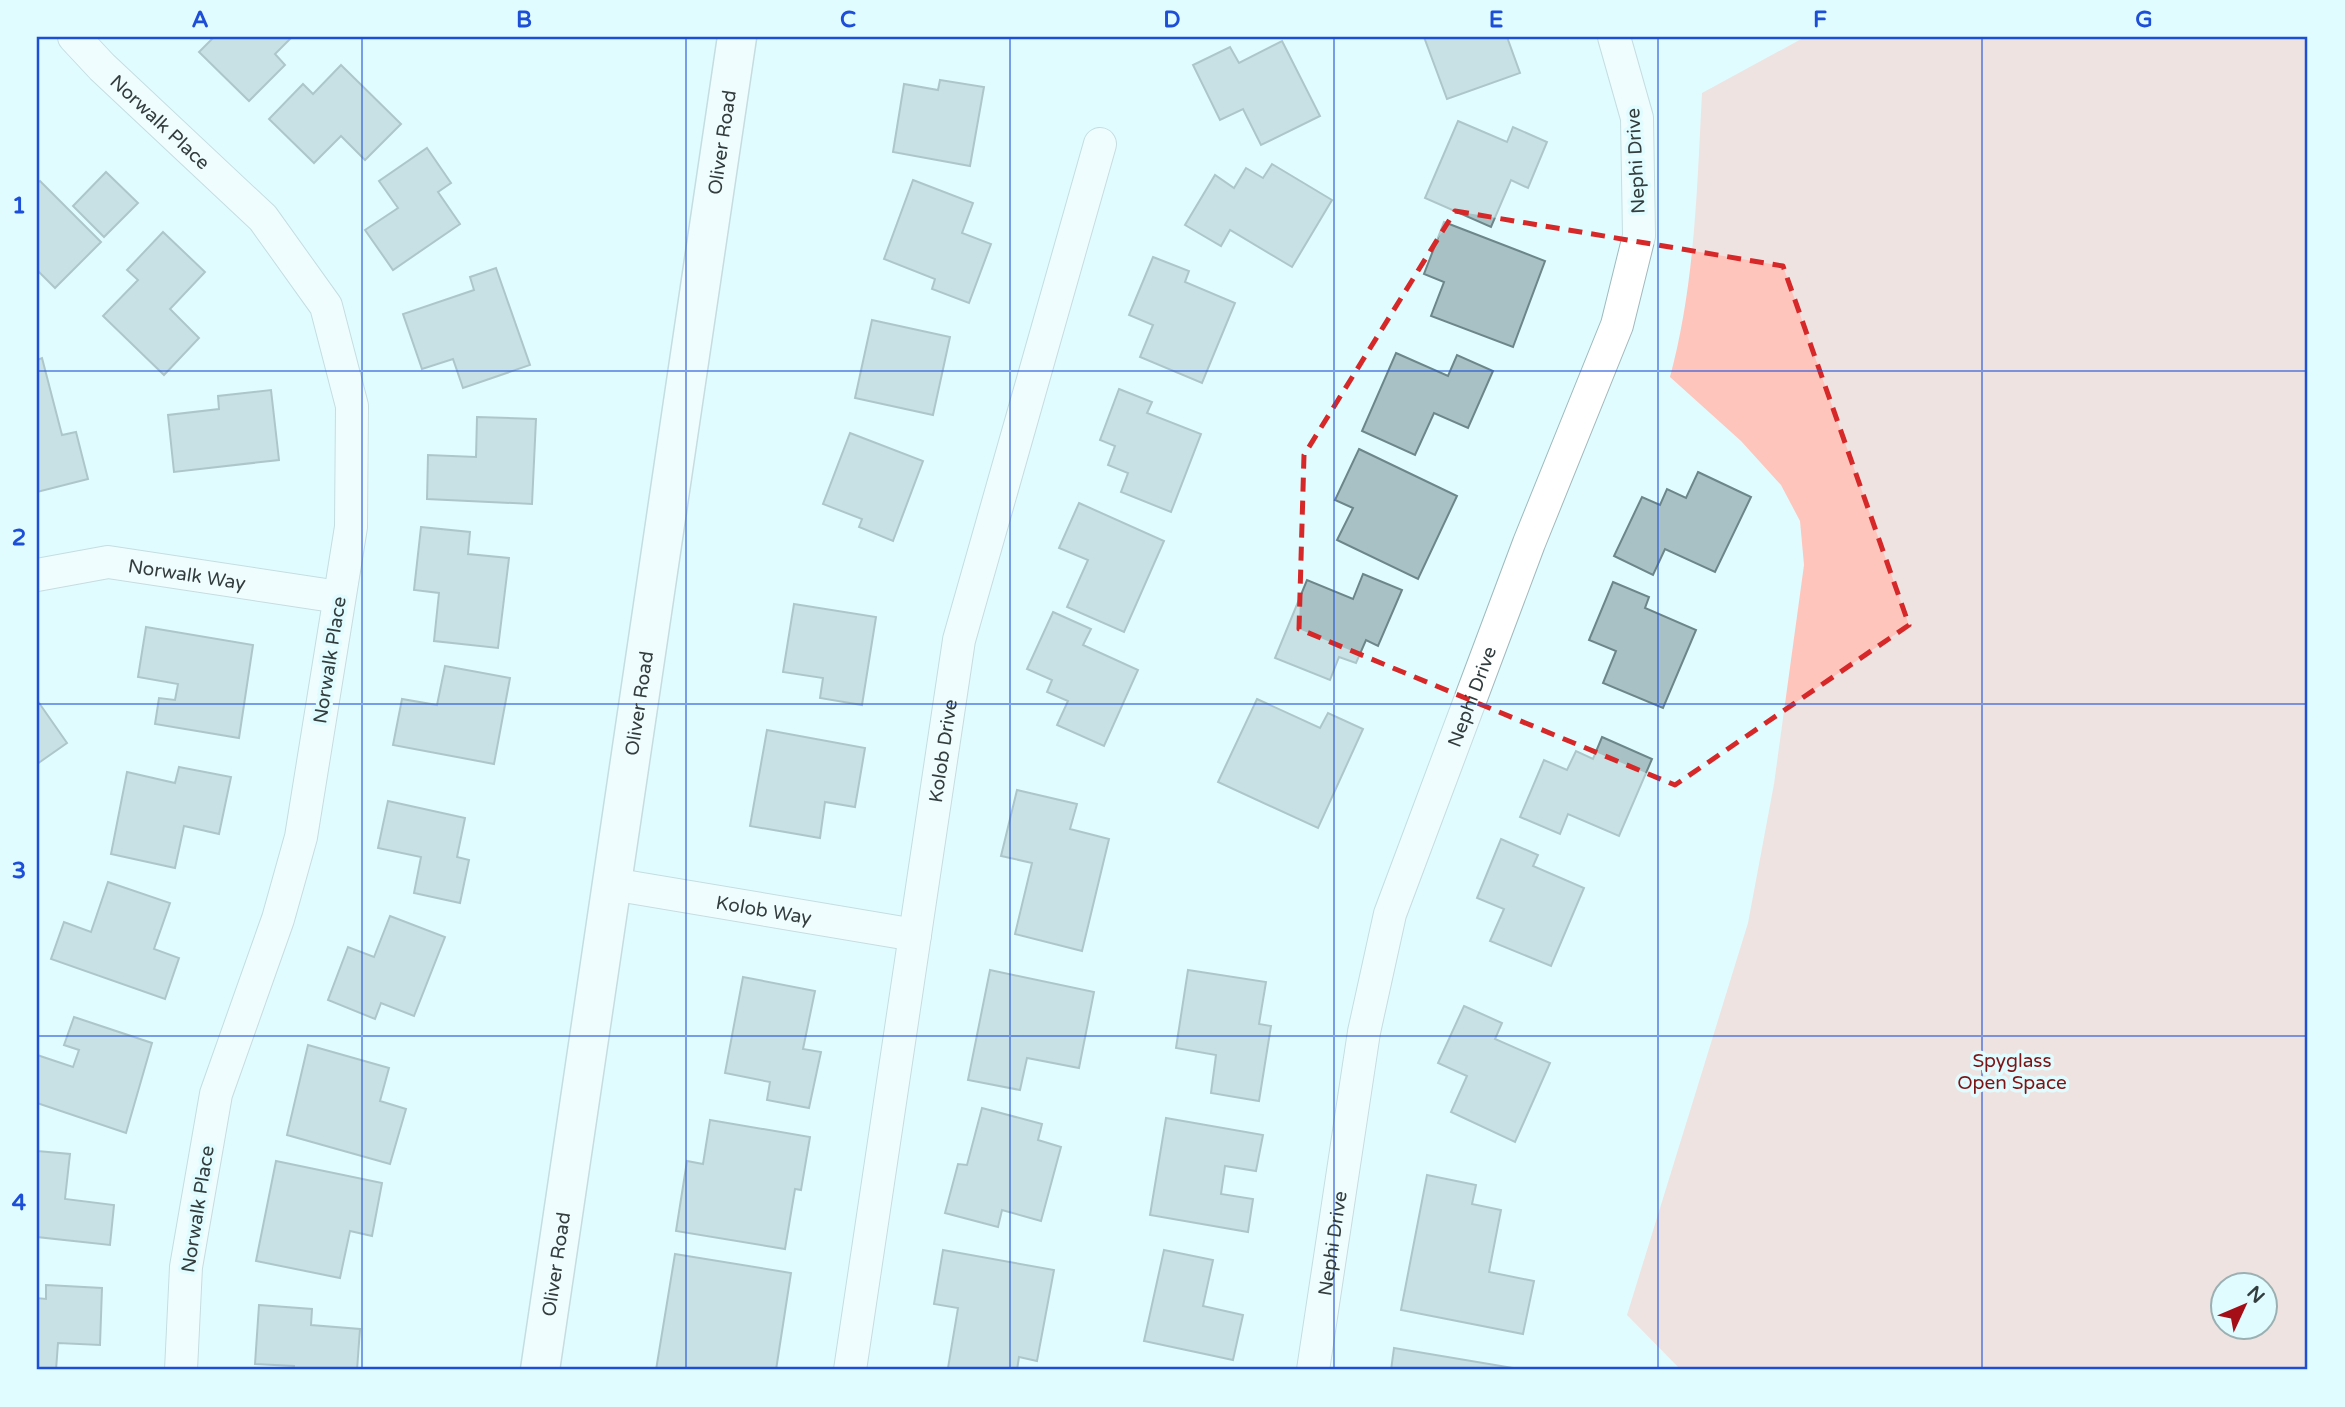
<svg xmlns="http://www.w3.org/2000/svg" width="2345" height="1407" viewBox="0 0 2345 1407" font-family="'Varela Round',sans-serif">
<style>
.green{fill:#fec5bd;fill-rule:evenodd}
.building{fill:#a7c1c4;stroke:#6d8689;stroke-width:2}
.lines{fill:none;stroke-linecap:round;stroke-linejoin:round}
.street-casing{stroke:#9fb9bc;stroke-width:34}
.secondary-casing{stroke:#9fb9bc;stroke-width:41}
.street{stroke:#fff;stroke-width:32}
.secondary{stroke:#fff;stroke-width:38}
.marked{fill:none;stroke:#d62828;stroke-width:5;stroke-dasharray:14 9;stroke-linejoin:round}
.grid{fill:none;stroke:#1d4ed8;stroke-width:2;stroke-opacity:0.55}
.labels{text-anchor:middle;stroke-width:7;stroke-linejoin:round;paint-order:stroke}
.street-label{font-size:19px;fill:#333d3e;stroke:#e1fcff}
.park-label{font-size:19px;fill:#7d1415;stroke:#e1fcff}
.neatline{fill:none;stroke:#1d4ed8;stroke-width:2.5}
.grid-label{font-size:23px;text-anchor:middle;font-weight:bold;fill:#1d4ed8}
</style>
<rect width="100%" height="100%" fill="#e1fcff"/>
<path class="green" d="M1805,37h503v1333h-627l-54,-55 121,-392 26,-139 30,-219 -4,-44 -19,-36 -40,-44 -71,-64c25,-93 27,-188 32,-284zM2222,1284h42v42h-42z"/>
<g class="building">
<polygon points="214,37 292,37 275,54 285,65 249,101 199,52"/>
<polygon points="1424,37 1507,37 1520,73 1447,99"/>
<polygon points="1282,41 1320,116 1261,145 1243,109 1220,120 1193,65 1230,47 1239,63"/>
<polygon points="341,65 401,124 365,160 341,136 314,163 269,119 303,84 313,94"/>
<polygon points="940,80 984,87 970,166 893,152 904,84 938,90"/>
<polygon points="1458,121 1507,142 1513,127 1547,142 1528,188 1511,180 1491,227 1425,198"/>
<polygon points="427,148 451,183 438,192 460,224 393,270 365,230 398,208 379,181"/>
<polygon points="1272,164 1332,200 1292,267 1230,230 1221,246 1185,225 1215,175 1234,188 1246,168 1263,178"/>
<polygon points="106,172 138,203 104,237 73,206"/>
<polygon points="913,180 973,203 962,233 991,244 969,303 932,289 935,279 884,259"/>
<polygon points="40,181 101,242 55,288 37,270 37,183"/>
<polygon points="1444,222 1545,261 1513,347 1431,316 1444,282 1424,274"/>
<polygon points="163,232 205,272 170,309 199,338 164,375 103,316 138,280 127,270"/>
<polygon points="1153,257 1189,271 1185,282 1235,303 1202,383 1140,357 1153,325 1129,315"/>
<polygon points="496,268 530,365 463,388 453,359 422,369 403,314 474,290 470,277"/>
<polygon points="872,320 950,337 933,415 855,398"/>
<polygon points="1396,353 1448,376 1457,355 1493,371 1468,428 1434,413 1415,455 1362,431"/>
<polygon points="42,358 62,435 76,432 88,479 37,492 37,360"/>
<polygon points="1119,389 1152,402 1147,413 1201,434 1171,512 1121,492 1128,473 1108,465 1115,446 1100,440"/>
<polygon points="271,390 279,460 174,472 168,415 219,409 218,396"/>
<polygon points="477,417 536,419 532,504 427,499 428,455 476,457"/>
<polygon points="850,433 923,461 893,541 859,527 862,519 823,504"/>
<polygon points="1359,449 1457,496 1418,579 1337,540 1353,508 1335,500"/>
<polygon points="1698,472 1751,497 1715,572 1665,549 1653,575 1614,556 1642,497 1660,505 1667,489 1686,498"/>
<polygon points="1079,503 1164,541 1124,632 1067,607 1088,560 1059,548"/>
<polygon points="421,527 470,532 468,554 509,558 498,648 434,641 439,593 414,590"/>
<polygon points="1363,574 1402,590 1378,646 1366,640 1356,663 1339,657 1330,680 1275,658 1307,580 1353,599"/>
<polygon points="1613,582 1649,597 1645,608 1696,630 1663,708 1603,683 1616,651 1589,640"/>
<polygon points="794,604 876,617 862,705 820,698 823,678 783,672"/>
<polygon points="1053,612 1091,629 1083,645 1138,670 1104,746 1057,725 1068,701 1047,692 1052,680 1027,669"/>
<polygon points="146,627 253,645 239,738 155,724 159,698 175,700 178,684 138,677"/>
<polygon points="445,666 510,678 494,764 393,745 402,699 437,705"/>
<polygon points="1257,699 1320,728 1328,713 1363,729 1318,828 1218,782"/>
<polygon points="37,700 67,743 37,764"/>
<polygon points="767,730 865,748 855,807 825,802 820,838 750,826"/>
<polygon points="1602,737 1652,759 1619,836 1568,814 1560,834 1520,817 1544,760 1567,770 1576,751 1593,759"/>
<polygon points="179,767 231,777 219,834 184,826 175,868 111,854 127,772 175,783"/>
<polygon points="1017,790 1077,804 1070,829 1109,839 1082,951 1015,934 1032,863 1001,856"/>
<polygon points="388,801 465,818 457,857 469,860 460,903 414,893 421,857 378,848"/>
<polygon points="1501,839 1538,855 1533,866 1584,888 1551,966 1490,941 1504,909 1477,898"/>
<polygon points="108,882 170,903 154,949 179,958 165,999 51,959 64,922 91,932"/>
<polygon points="390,916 445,937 414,1016 381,1003 375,1019 328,1000 348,947 374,957"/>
<polygon points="990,970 1094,992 1079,1068 1027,1058 1020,1090 968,1080"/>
<polygon points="1188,970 1266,982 1259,1024 1271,1026 1259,1101 1211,1093 1216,1055 1176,1048"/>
<polygon points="743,977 815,991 803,1049 821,1052 809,1108 767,1100 770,1082 725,1073"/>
<polygon points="1464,1006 1502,1023 1495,1039 1550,1063 1515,1142 1451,1112 1467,1076 1438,1063"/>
<polygon points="74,1017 152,1043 126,1133 37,1103 37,1055 73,1067 79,1050 64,1045"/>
<polygon points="308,1045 389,1068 380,1101 406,1109 390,1164 287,1135"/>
<polygon points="982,1108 1042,1124 1038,1140 1061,1147 1041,1221 1002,1210 998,1227 945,1213 958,1164 967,1165"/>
<polygon points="1166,1118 1263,1135 1256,1171 1225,1166 1221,1194 1253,1199 1248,1232 1150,1215"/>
<polygon points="710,1120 810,1137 801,1190 795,1189 785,1249 676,1231 687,1161 703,1164"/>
<polygon points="37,1151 70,1154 65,1199 114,1205 110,1245 37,1237"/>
<polygon points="276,1161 382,1183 372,1236 350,1231 340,1278 256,1261"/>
<polygon points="1427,1175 1476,1185 1472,1204 1501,1210 1489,1272 1534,1281 1523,1334 1401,1310"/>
<polygon points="943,1250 1054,1270 1037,1361 1019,1357 1017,1370 948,1368 958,1308 934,1304"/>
<polygon points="1164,1250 1213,1260 1203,1306 1243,1315 1233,1360 1144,1341"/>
<polygon points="675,1254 791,1273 776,1370 656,1370"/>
<polygon points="46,1285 102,1288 100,1345 58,1343 56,1370 37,1370 37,1298 46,1299"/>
<polygon points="259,1305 312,1309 311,1325 360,1329 357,1370 294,1370 294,1366 255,1364"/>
<polygon points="1394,1348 1513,1368 1512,1370 1391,1370"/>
</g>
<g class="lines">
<g class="street-casing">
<g id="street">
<path id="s1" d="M74,37l28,30 161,151 63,88 26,100 -1,121 -50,310 -23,82 -62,175 -30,173 -5,103"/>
<path id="s2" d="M37,575l71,-13 231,35"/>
<path id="s3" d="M612,884l303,51"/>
<path id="s4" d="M850,1370l109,-730 141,-496"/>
<path id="s5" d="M1313,1370l51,-338 26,-118 139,-371 88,-218 22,-89 -2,-118 -23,-81"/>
</g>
</g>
<g class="secondary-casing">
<g id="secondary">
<path id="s6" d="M540,1370l197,-1333"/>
</g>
</g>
<use href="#street" class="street"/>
<use href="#secondary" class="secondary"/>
</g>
<path d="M0 0H2345V1407H0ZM1455,211l328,55 126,359 -234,160 -376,-156 5,-174z" fill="#e1fcff" fill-opacity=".55" fill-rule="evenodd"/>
<path class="marked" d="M1455,211l328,55 126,359 -234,160 -376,-156 5,-174z"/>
<path class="grid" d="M362,37v1333M686,37v1333M1010,37v1333M1334,37v1333M1658,37v1333M1982,37v1333M37,371h2271M37,704h2271M37,1036h2271"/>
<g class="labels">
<g class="street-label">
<text dy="7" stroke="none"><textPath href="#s1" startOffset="121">Norwalk Place</textPath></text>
<text dy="7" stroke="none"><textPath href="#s6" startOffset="1241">Oliver Road</textPath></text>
<text transform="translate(1635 161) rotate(-93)" y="7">Nephi Drive</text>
<text dy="7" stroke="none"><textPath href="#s2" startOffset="152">Norwalk Way</textPath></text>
<text transform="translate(329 660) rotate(-81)" y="7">Norwalk Place</text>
<text dy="7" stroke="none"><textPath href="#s5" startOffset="695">Nephi Drive</textPath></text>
<text dy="7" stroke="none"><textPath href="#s6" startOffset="674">Oliver Road</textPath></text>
<text dy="7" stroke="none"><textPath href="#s4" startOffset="626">Kolob Drive</textPath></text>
<text dy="7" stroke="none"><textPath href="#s3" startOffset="154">Kolob Way</textPath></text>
<text transform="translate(197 1209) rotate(-81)" y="7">Norwalk Place</text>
<text dy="7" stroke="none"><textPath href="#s5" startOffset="128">Nephi Drive</textPath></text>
<text dy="7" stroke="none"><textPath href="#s6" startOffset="107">Oliver Road</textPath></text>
</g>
<g class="park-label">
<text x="2012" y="1067">Spyglass<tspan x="2012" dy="22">Open Space</tspan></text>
</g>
</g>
<rect width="2345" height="1407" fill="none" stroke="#e1fcff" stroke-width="77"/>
<g transform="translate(2244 1306) rotate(46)"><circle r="33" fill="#e1fcff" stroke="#9bb0b2" stroke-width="2"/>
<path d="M0-5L12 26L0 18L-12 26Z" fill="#a50e16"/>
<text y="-10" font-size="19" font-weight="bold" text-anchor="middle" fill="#333d3e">N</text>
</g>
<rect x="38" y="38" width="2268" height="1330" class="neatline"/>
<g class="grid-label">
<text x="200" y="27">A</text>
<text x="524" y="27">B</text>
<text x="848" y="27">C</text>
<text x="1172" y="27">D</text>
<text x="1496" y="27">E</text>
<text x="1820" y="27">F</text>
<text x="2144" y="27">G</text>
<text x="19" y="213">1</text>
<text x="19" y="545">2</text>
<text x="19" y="878">3</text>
<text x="19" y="1210">4</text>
</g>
</svg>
